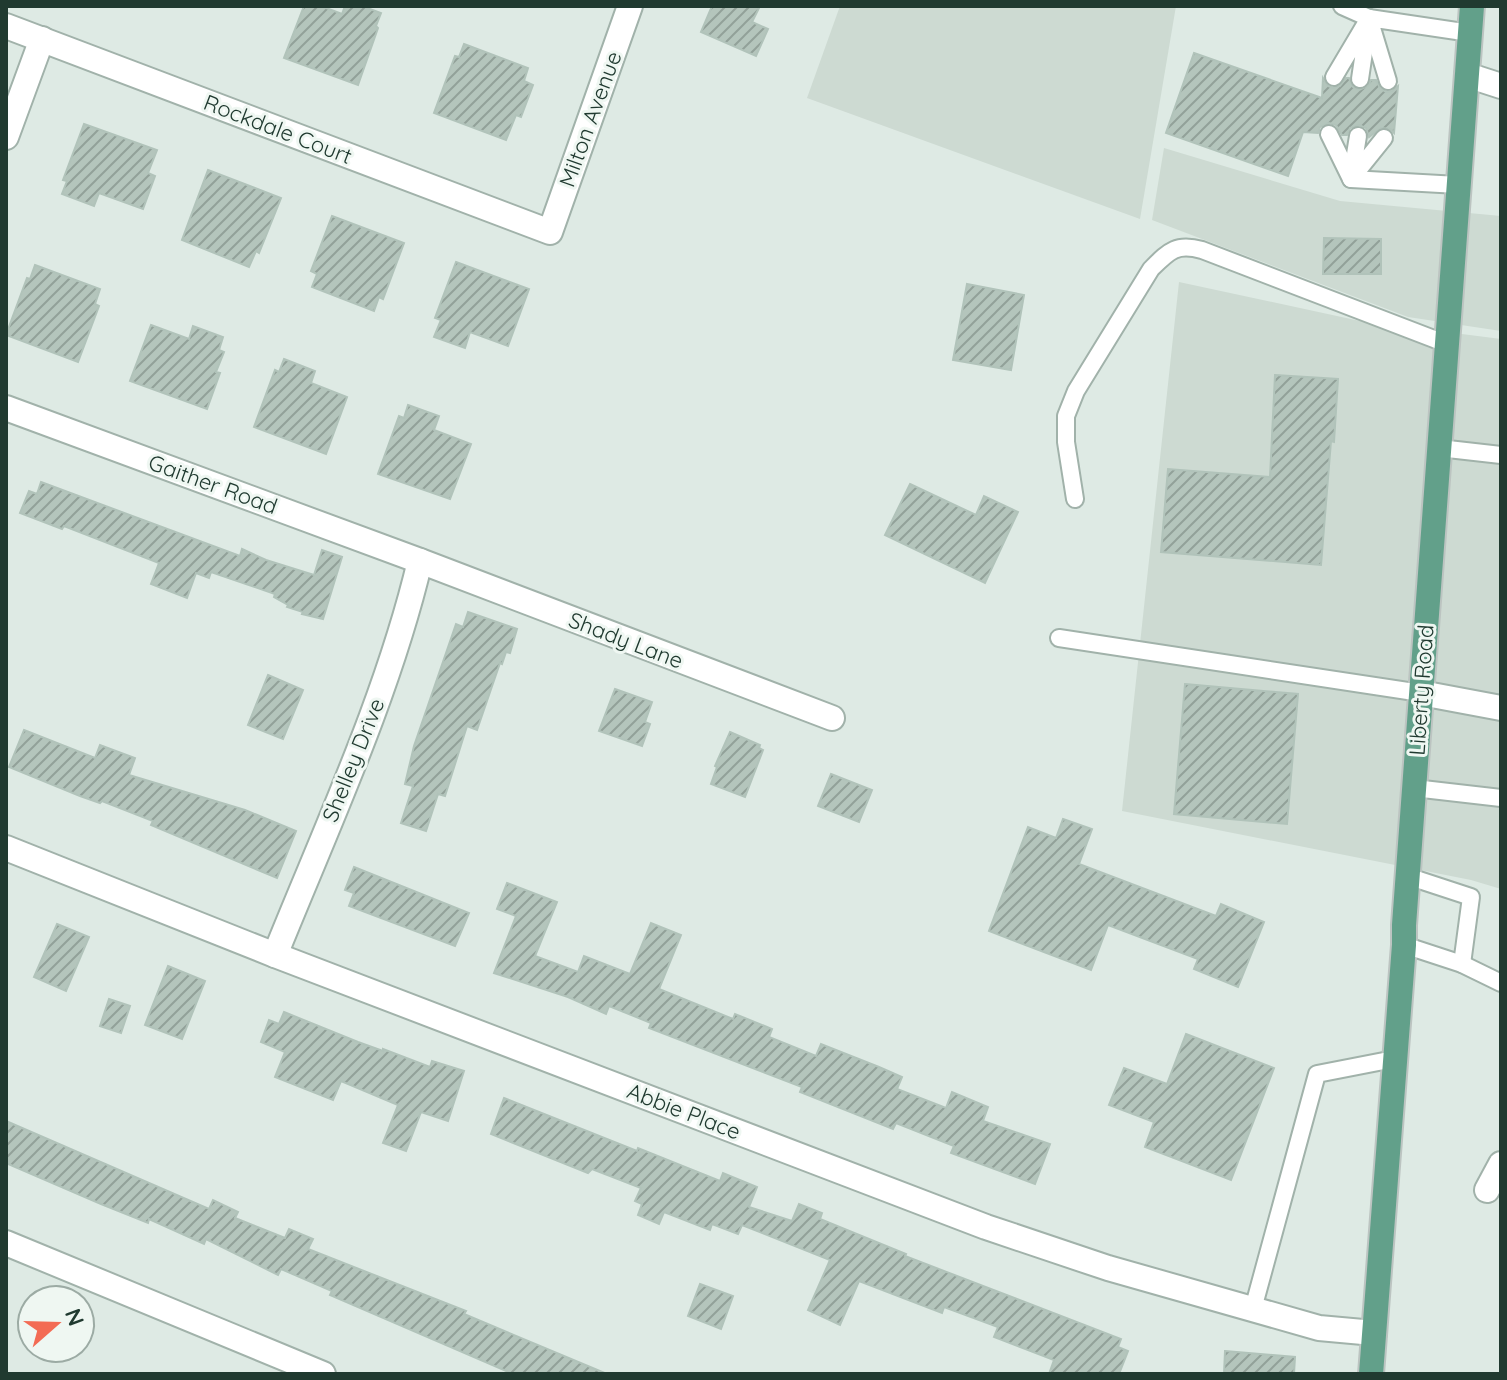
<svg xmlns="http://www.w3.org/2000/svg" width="1507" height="1380" viewBox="0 0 1507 1380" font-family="Quicksand,sans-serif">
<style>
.built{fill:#cddad2}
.building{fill:url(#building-hatch);stroke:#b1c3ba;stroke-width:2}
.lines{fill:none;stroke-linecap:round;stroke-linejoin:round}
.service-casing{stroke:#a1b2aa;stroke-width:20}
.minor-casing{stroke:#a1b2aa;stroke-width:28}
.primary-casing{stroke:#bcc4c1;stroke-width:28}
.service{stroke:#fff;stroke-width:16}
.minor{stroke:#fff;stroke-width:24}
.primary{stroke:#62a08a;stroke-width:24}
.labels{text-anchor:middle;stroke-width:6;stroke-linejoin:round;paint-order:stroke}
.street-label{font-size:22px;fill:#203a30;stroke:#eff7f2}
</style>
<defs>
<pattern id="building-hatch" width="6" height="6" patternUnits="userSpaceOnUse" patternTransform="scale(2)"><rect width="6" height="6" fill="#b4c5bc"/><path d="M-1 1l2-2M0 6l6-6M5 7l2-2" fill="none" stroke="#92a199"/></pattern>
</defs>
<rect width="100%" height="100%" fill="#deeae4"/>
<g class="built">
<polygon points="840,6 1176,6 1140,219 807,98"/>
<polygon points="1164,148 1340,201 1501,216 1501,331 1408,317 1152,220"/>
<polygon points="1179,282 1360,321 1501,339 1501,889 1471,880 1122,811"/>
</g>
<g class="building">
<polygon points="304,6 321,6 342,14 345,6 362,6 381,13 376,26 378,28 358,85 284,58"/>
<polygon points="712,6 760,6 752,22 768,29 756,56 701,32"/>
<polygon points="464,44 528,68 524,81 533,85 521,117 516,115 506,140 434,113 455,56 459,57"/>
<polygon points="1194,53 1322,98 1323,78 1328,86 1333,88 1340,86 1346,78 1349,78 1353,87 1359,90 1368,86 1371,80 1376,80 1380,88 1386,92 1392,91 1398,86 1394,133 1390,129 1381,128 1369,137 1366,128 1359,125 1350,128 1347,135 1342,135 1336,125 1329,123 1320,127 1318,133 1303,132 1288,176 1166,133"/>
<polygon points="84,124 157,150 148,173 155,176 143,209 99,193 94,206 62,194 67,181 63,180"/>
<polygon points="208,170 281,198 259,253 256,251 249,267 182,240"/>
<polygon points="332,216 404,243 383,299 379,297 374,311 312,287 317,274 311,271"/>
<polygon points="1324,238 1381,239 1381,274 1323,274"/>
<polygon points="456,262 529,289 508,346 470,332 465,348 434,337 441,320 435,318"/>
<polygon points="35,265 100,289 95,304 99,306 78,362 6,335 27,278 30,279"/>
<polygon points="967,284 1024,295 1011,370 953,360"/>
<polygon points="151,325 189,339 193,326 223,337 219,350 224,352 216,372 220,373 207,409 130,381"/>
<polygon points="284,359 315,371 311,383 347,397 326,454 254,427 275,370 279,372"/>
<polygon points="1275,375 1338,379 1334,442 1331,441 1321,565 1161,552 1168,469 1270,477"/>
<polygon points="408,405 439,416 434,430 471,444 450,499 378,474 399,416 404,418"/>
<polygon points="41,482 240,556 242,549 266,560 314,575 322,550 342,557 323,619 302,614 303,612 287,607 288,605 274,597 275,594 211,572 209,578 196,573 187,598 151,584 159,563 64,526 62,529 20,513 29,491 37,494"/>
<polygon points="910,484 976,515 984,496 1018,512 985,583 885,535"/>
<polygon points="468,612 517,629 510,653 506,652 502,664 500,663 477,730 467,726 445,796 438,794 426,831 401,823 413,786 405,784 414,746 456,624 463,627"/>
<polygon points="268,675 303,690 283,739 248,725"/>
<polygon points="1185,684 1298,694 1287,824 1174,814"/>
<polygon points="615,689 652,702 645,722 650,724 642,746 599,731"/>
<polygon points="24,730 95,758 100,745 135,758 129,775 245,810 296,831 277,878 151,825 153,821 102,801 100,803 80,796 9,767"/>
<polygon points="730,732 760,745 759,748 763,750 745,797 711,784 717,767 715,766"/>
<polygon points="831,774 872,790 859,822 818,806"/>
<polygon points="1063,819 1092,829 1079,864 1216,916 1221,904 1264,922 1238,987 1194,969 1198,959 1108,925 1091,970 989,931 1028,827 1056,838"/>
<polygon points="354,867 469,913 455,946 349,906 354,893 345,890"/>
<polygon points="507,883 557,902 535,956 578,972 584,956 630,974 651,923 681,935 659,989 733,1019 735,1014 772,1029 769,1037 816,1056 821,1044 879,1067 902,1077 897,1089 946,1108 952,1092 988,1107 983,1121 1050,1144 1035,1184 951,1153 954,1146 896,1123 893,1129 800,1092 802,1087 649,1028 651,1023 609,1006 606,1014 568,997 494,973 516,916 497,909"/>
<polygon points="57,924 89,937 66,991 34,977"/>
<polygon points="168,966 205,981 182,1039 145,1025"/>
<polygon points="109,999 130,1006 121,1033 100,1026"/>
<polygon points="284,1012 358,1042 383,1051 383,1049 430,1067 432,1061 464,1071 448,1121 421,1112 406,1151 383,1143 398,1105 341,1081 333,1100 275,1077 285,1052 261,1042 269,1020 279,1024"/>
<polygon points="1186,1034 1274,1068 1231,1180 1145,1147 1154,1122 1109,1105 1124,1068 1167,1084"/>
<polygon points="504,1098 637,1151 638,1148 720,1181 723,1173 757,1187 749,1207 792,1221 799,1204 822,1213 820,1219 906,1254 905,1256 1121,1339 1118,1347 1128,1351 1119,1374 1049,1374 1054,1360 994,1337 998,1327 944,1307 942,1313 859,1281 840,1325 808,1310 830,1260 742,1225 738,1234 712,1224 710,1230 664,1212 659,1224 638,1215 642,1204 635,1201 641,1188 592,1169 588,1173 491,1134"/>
<polygon points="6,1121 209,1209 213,1200 238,1212 235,1218 285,1238 289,1229 313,1239 308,1249 466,1311 464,1314 607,1374 513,1374 330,1295 332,1291 281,1269 278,1275 206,1239 204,1244 149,1219 148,1223 101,1204 6,1163"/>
<polygon points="700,1284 733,1296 721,1329 688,1316"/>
<polygon points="1225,1351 1295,1357 1294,1374 1224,1374"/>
</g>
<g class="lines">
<g class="service-casing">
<g id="service">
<polyline points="1342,6 1369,18"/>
<polyline points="1334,77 1369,18 1360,79"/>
<polyline points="1388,81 1369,18 1470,33"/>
<polyline points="1329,134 1351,179 1458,185"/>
<polyline points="1358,136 1351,179 1384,138"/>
<polyline points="1439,448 1501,455"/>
<path d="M1075,499l-9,-57v-26l10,-25 75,-122c18,-18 25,-26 51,-19l245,94"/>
<polyline points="1059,638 1421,693"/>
<polyline points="1414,788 1501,798"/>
<polyline points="1407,876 1471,897 1462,964"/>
<polyline points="1404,945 1462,964 1501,983"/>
<polyline points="1253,1309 1317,1074 1394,1059"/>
</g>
</g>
<g class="minor-casing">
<g id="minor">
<polyline points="6,26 550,232 630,6"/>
<polyline points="1467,75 1501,86"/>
<polyline points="6,137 42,39"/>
<polyline points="6,408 420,561 832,718"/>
<polyline points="1421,693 1501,708"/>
<polyline points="6,848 275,955 986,1227 1108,1268 1319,1328 1374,1333"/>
<path d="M275,955c52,-129 113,-259 145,-394"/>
<polyline points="1487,1190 1501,1164"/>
<polyline points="6,1243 323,1374"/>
</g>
</g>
<g class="primary-casing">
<polyline id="primary" points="1371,1374 1404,945 1404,925 1472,6"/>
</g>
<use href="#service" class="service"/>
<use href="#minor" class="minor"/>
<use href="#primary" class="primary"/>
</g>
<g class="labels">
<g class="street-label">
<text transform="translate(590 119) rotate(-70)" y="8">Milton Avenue</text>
<text transform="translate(278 129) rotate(21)" y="8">Rockdale Court</text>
<text transform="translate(213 484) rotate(20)" y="8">Gaither Road</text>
<text transform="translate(626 640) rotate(21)" y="8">Shady Lane</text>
<text transform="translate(1421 690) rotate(-86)" y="8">Liberty Road</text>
<text transform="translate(353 760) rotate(-68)" y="8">Shelley Drive</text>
<text transform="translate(684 1111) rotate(21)" y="8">Abbie Place</text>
</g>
</g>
<rect width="1507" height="1380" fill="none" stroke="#203a30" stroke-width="16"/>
<g transform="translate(56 1324) rotate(70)"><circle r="38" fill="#eff7f2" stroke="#9caba4" stroke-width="2"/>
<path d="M0-6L14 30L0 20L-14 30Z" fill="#f36b54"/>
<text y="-12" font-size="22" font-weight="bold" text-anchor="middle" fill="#203a30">N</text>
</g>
</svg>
